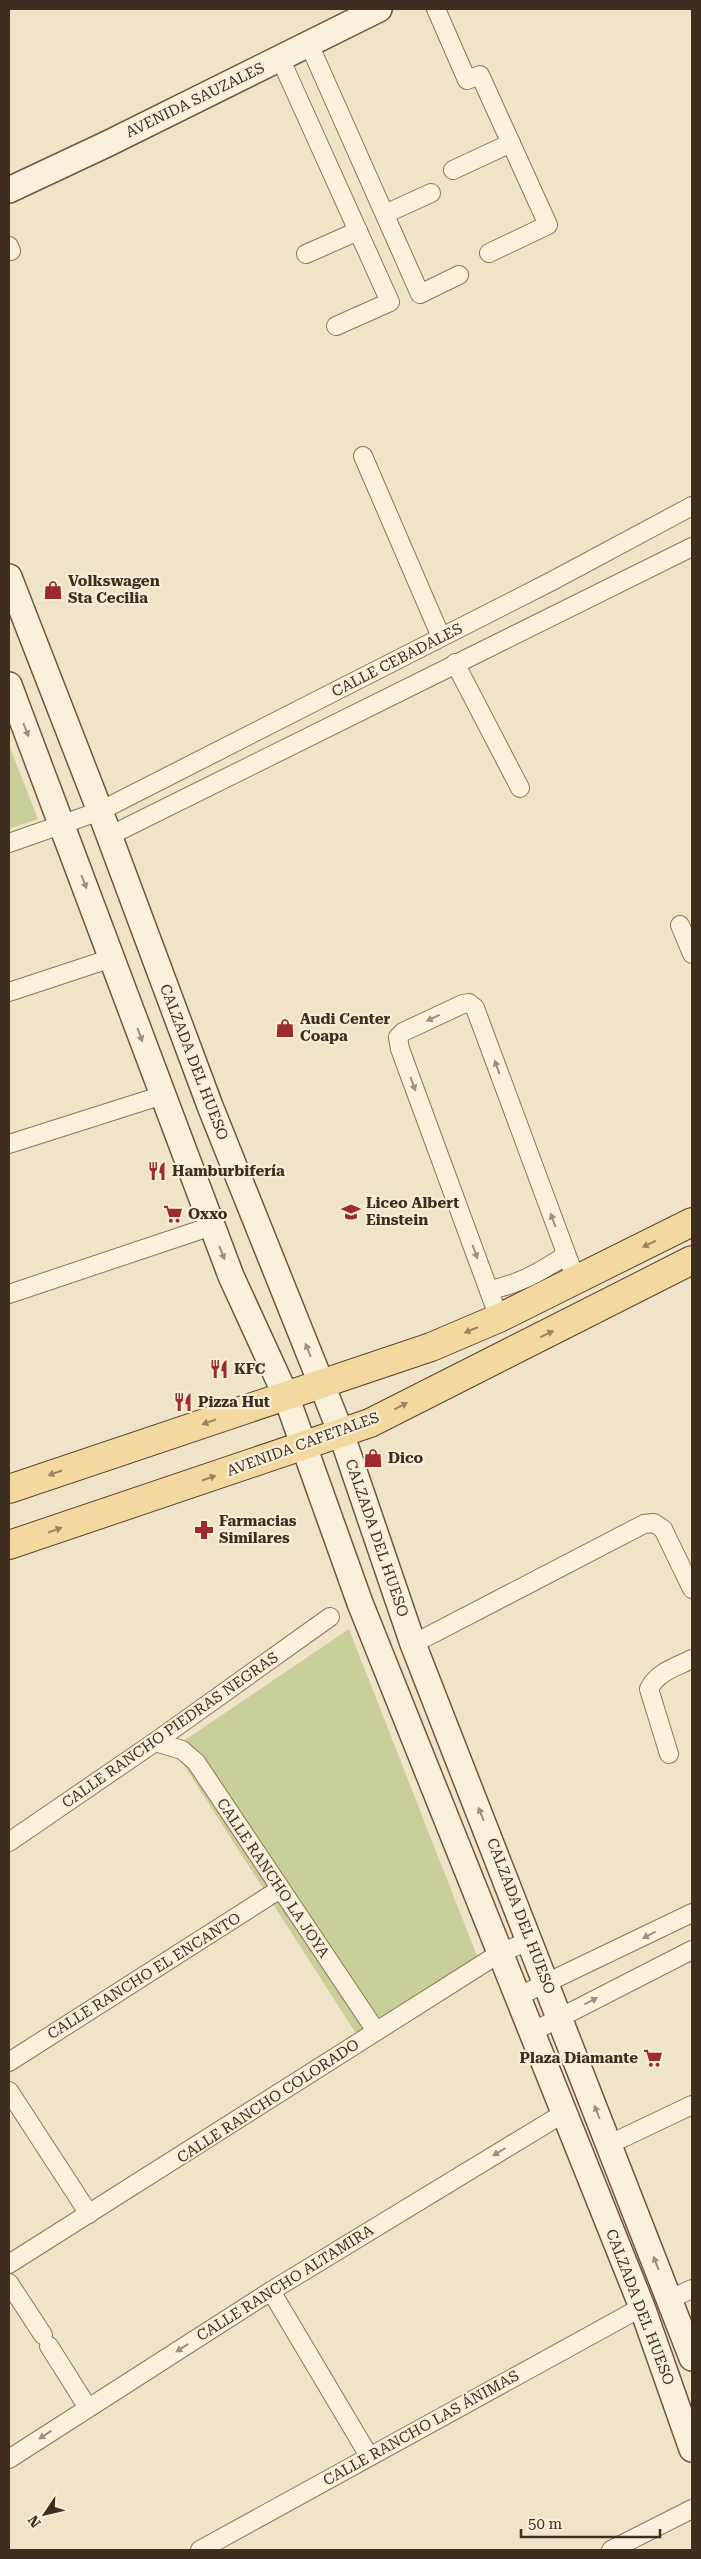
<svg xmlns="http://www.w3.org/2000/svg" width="701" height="2559" viewBox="0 0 701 2559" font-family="'Roboto Serif',serif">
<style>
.green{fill:#c9cf9b}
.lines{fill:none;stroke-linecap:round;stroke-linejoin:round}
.street-casing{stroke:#8d765c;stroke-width:20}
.secondary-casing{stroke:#6f573f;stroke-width:28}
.primary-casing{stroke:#5b4430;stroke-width:30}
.street{stroke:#faf1dc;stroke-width:18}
.secondary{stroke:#faf1dc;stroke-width:25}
.primary{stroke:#f3d9a0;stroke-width:28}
.oneway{fill:#9c907e}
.oneway2{fill:#988460}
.labels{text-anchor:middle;stroke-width:4.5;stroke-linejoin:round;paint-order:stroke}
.street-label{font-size:15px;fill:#3d2e20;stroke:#f7eed8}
.poi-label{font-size:15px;font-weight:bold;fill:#3d2e20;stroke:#f7eed8;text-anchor:start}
</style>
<rect width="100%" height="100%" fill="#f0e4c8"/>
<g class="green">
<polygon points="9,745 38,819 9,829"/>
<polygon points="349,1629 479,1961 357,2035 173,1748"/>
</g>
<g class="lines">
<g class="street-casing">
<g id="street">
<polyline points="436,9 467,80 480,75 548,225 489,253"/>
<polyline points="309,44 420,294 459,275"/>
<polyline points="280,58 390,302 336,326"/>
<polyline points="453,170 511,143"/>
<polyline points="385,214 431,193"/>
<polyline points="9,246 11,251"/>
<polyline points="306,254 358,231"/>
<polyline points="363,456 441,637"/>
<polyline points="455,663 520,788"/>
<polyline points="109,836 692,547"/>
<polyline points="9,843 100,811 552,581 692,506"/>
<polyline points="680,925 692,954"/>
<polyline points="9,992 112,958"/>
<polyline points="9,1144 163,1095"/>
<path d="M489,1290c29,-5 53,-19 77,-35"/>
<polyline points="9,1294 212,1226"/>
<polyline points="499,1318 400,1049 398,1037 403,1032 463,1004 469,1003 475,1008 576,1280"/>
<polyline points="413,1644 644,1524 654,1523 663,1529 692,1589"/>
<polyline points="155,1742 182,1750 196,1762 376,2031"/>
<path d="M669,1754l-20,-65c8,-17 27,-22 43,-30"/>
<polyline points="9,1842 155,1742 330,1617"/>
<polyline points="519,1996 692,1913"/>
<polyline points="532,2032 692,1950"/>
<polyline points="9,2062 280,1889"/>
<polyline points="9,2091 89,2214"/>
<polyline points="610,2144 692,2105"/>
<polyline points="9,2264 500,1953 529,1941"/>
<polyline points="9,2283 43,2335"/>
<polyline points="271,2291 369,2456"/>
<polyline points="670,2299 692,2289"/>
<polyline points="49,2346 88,2408"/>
<polyline points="9,2459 271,2291 564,2113"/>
<polyline points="200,2550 642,2307"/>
<polyline points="611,2550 692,2509"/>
</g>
</g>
<g class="secondary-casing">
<g id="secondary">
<polyline points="9,190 107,144 379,9"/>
<polyline points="9,577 100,811 210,1106 341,1433 413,1644 692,2358"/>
<polyline points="9,685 231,1276 286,1396 360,1603 642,2307 692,2449"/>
</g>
</g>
<g class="primary-casing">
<g id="primary">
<polyline points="9,1489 431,1347 499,1318 692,1222"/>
<polyline points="9,1545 370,1423 692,1260"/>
</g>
</g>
<use href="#street" class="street"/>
<use href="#secondary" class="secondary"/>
<use href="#primary" class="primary"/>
</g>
<defs><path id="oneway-solid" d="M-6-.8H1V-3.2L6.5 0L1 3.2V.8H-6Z" transform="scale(1.25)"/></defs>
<g class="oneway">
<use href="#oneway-solid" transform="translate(26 730) rotate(69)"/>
<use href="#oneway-solid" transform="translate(84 882) rotate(69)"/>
<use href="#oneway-solid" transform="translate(433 1018) rotate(155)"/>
<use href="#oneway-solid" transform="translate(140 1035) rotate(70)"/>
<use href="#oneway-solid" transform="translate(497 1067) rotate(-110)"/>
<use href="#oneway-solid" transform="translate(413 1084) rotate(70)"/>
<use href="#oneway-solid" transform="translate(553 1220) rotate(-110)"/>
<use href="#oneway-solid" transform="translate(475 1252) rotate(70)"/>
<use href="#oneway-solid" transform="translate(222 1253) rotate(69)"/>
<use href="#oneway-solid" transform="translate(308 1350) rotate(-112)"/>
<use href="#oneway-solid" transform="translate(481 1814) rotate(-112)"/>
<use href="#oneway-solid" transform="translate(649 1935) rotate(153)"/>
<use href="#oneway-solid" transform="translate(591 2001) rotate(-27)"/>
<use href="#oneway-solid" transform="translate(597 2112) rotate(-111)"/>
<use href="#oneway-solid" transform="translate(499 2152) rotate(149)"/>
<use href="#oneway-solid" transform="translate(656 2263) rotate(-111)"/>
<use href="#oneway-solid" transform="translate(182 2348) rotate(147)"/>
<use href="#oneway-solid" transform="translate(45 2435) rotate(147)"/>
</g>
<g class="oneway2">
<use href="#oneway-solid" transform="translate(649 1244) rotate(154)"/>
<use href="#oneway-solid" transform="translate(471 1330) rotate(157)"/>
<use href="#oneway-solid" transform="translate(547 1334) rotate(-26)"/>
<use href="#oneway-solid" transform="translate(401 1406) rotate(-27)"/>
<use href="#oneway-solid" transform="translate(209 1422) rotate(161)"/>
<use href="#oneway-solid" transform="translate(55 1473) rotate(161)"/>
<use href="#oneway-solid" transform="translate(209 1478) rotate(-19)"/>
<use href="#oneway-solid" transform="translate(55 1530) rotate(-19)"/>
</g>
<defs>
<g id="shop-bare" transform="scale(1.5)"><path d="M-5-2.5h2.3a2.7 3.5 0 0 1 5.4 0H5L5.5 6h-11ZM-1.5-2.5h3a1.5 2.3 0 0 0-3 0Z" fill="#9e2a2b" stroke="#f7eed8" stroke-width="2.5" paint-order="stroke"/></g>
<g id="restaurant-bare" transform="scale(1.5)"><path d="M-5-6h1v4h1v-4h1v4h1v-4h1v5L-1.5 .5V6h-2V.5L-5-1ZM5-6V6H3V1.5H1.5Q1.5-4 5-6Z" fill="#9e2a2b" stroke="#f7eed8" stroke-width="2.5" paint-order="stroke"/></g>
<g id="school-bare" transform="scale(1.5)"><path d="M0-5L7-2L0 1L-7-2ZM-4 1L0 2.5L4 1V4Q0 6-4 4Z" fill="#9e2a2b" stroke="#f7eed8" stroke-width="2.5" paint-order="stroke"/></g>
<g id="supermarket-bare" transform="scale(1.5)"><path d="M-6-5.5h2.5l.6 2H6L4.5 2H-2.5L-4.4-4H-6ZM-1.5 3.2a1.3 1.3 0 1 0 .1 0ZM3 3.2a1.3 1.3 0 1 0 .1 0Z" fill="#9e2a2b" stroke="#f7eed8" stroke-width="2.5" paint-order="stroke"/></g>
<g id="pharmacy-bare" transform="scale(1.5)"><path d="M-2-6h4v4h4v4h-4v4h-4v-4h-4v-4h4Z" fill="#9e2a2b" stroke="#f7eed8" stroke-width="2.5" paint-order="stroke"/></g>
</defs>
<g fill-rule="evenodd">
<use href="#shop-bare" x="53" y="590"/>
<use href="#shop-bare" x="285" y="1028"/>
<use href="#restaurant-bare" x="157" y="1171"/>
<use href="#school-bare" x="351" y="1212"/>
<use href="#supermarket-bare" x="173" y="1214"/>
<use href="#restaurant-bare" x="219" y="1369"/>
<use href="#restaurant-bare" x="183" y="1402"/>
<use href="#shop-bare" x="373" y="1458"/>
<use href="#pharmacy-bare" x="204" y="1530"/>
<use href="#supermarket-bare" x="653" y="2058"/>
</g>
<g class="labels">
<g class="street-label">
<text transform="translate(195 100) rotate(-26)" y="5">AVENIDA SAUZALES</text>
<text transform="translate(397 660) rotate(-27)" y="5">CALLE CEBADALES</text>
<text transform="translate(194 1062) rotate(69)" y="5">CALZADA DEL HUESO</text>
<text transform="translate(303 1444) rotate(-20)" y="5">AVENIDA CAFETALES</text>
<text transform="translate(377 1538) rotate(71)" y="5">CALZADA DEL HUESO</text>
<text transform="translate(170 1730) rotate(-35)" y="5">CALLE RANCHO PIEDRAS NEGRAS</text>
<text transform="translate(273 1878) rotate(56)" y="5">CALLE RANCHO LA JOYA</text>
<text transform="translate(521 1916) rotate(69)" y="5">CALZADA DEL HUESO</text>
<text transform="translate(144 1976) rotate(-32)" y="5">CALLE RANCHO EL ENCANTO</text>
<text transform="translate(268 2101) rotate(-33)" y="5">CALLE RANCHO COLORADO</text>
<text transform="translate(285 2283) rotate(-32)" y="5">CALLE RANCHO ALTAMIRA</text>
<text transform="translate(640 2307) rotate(69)" y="5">CALZADA DEL HUESO</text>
<text transform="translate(421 2428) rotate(-29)" y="5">CALLE RANCHO LAS ÁNIMAS</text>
</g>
<g class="poi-label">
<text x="68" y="586">Volkswagen<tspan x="68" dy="17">Sta Cecilia</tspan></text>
<text x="300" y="1024">Audi Center<tspan x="300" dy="17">Coapa</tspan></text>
<text x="172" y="1176">Hamburbifería</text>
<text x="366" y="1208">Liceo Albert<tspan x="366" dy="17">Einstein</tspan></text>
<text x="188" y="1219">Oxxo</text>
<text x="234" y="1374">KFC</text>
<text x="198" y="1407">Pizza Hut</text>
<text x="388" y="1463">Dico</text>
<text x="219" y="1526">Farmacias<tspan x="219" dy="17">Similares</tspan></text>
<text x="638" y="2063" text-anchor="end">Plaza Diamante</text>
</g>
</g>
<rect width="701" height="2559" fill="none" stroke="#3d2e20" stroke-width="20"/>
<g transform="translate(45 2514) rotate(235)" stroke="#f7eed8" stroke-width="4" paint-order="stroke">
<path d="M0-4L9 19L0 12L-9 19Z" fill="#3d2e20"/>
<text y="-8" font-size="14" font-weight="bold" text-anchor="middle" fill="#3d2e20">N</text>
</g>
<path d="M521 2529v8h139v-8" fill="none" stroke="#3d2e20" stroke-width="2.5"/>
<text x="528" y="2529" font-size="15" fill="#3d2e20" stroke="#f7eed8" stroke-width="4" paint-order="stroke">50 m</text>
</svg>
